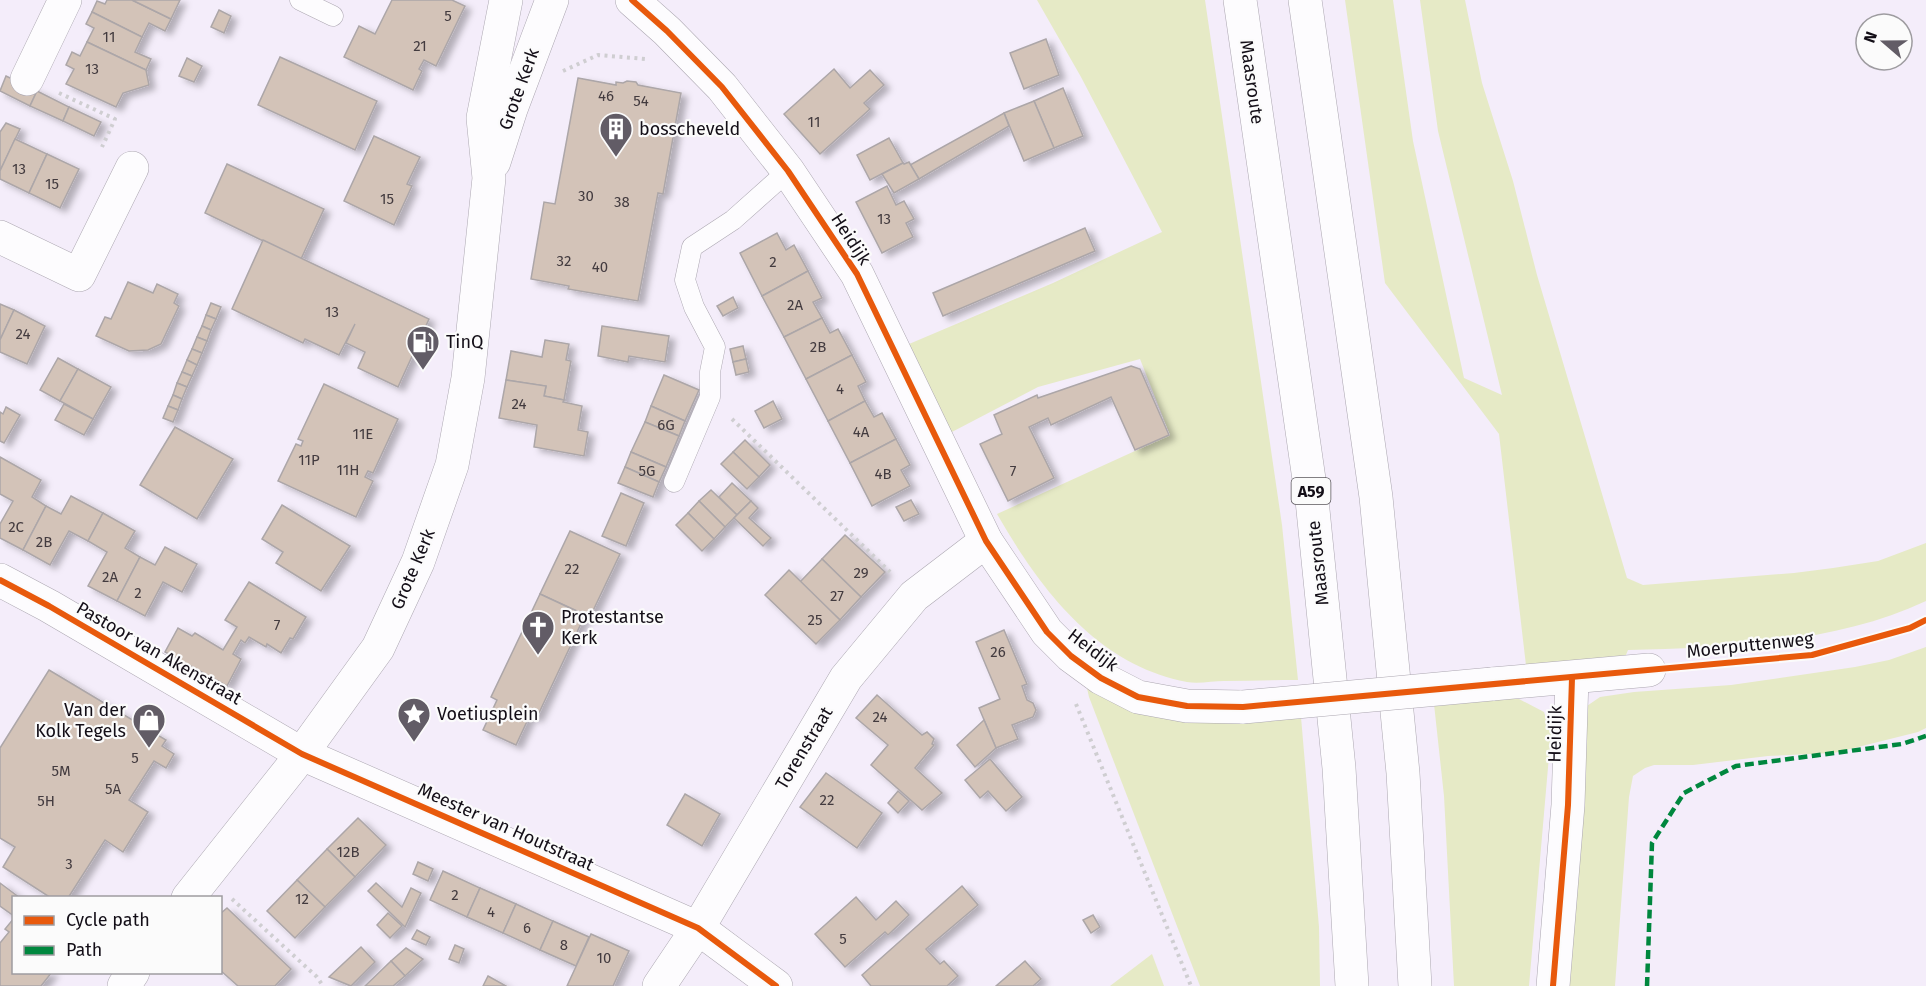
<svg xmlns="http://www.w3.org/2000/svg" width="1926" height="986" viewBox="0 0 1926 986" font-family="'Fira Sans',sans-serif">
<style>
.green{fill:#e6eac6}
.building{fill:#d3c3b8;stroke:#aca6a8;stroke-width:1.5;filter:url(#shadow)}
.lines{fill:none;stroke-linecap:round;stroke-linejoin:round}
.lane-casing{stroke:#aca7b1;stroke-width:21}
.street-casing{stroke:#aca7b1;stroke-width:34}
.secondary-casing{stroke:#aca7b1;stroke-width:34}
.highway-casing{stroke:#aca7b1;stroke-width:34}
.path{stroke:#cfced1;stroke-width:4;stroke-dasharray:3 4.5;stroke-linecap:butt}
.lane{stroke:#fdfcfe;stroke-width:20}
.street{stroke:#fdfcfe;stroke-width:33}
.secondary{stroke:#fdfcfe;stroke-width:33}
.highway{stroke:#fdfcfe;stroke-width:33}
.street-bridge-casing{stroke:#aca7b1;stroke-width:34;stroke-linecap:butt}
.street-bridge{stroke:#fdfcfe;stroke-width:33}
.quiet{stroke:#00873e;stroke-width:4.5;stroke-dasharray:9 4.5;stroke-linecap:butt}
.cycleway-casing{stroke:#fbfbfb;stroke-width:10}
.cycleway{stroke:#e8590c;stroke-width:6}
.labels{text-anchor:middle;stroke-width:4.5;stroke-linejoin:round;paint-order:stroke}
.number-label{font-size:15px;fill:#433b3f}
.shield{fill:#fbfbfb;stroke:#59555b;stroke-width:1.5}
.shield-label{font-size:16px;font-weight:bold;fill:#130e17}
.street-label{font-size:18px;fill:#130e17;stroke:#fbfbfb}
.poi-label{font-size:18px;fill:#130e17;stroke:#fbfbfb;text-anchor:start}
</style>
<defs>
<filter id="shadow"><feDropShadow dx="6" dy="4" stdDeviation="3" flood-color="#0004"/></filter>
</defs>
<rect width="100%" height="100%" fill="#f4edfa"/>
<g class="green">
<path d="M1037,0h168l77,525 16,155c-25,0 -49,1 -74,1 -11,0 -25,3 -37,1 -90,-17 -147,-93 -190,-168l173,-79 -30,-76 -102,28 -88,46 -48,-86 151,-64 109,-51 -81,-155z"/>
<path d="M1345,0h48l20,141 51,237 38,17 -64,-264 -18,-131h45l17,83 31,98 24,94 90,303 16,7 151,-12 39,-5 45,-7 48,-18v58c-89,42 -201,47 -298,49l-5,12 -96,12 -28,-240 -114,-151z"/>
<polygon points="1926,647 1926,728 1918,732 1834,753 1768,756 1693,765 1654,765 1645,768 1633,776 1629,797 1615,986 1559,986 1584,708 1600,697 1634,692 1731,685 1855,667 1889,660"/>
<polygon points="1086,684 1301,717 1319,927 1320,986 1200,986 1089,697"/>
<polygon points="1487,699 1519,699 1544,712 1551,733 1529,986 1454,986 1444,796 1434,704"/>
<polygon points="1152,954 1164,986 1110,986"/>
</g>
<g class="building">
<polygon points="107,0 132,0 171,19 165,31 149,23 142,37 92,12 97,1 105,4"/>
<polygon points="132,0 180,0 171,19"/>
<polygon points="392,0 452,0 465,6 436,66 424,60 419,69 422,71 413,90 344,57 359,26 375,34"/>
<polygon points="219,10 231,16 224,33 211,27"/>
<polygon points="92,12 142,37 135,52 151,59 146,70 87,42 94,28 86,24"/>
<polygon points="1046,39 1059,75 1024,89 1010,53"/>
<polygon points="87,42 146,70 149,85 123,93 116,107 66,84 74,69 66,65 72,52 80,56"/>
<polygon points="280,57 377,101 355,150 258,105"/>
<polygon points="187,58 202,66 194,82 179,76"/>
<polygon points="834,69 850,88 870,70 884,85 864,103 870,109 820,154 784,114"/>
<polygon points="6,76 37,91 30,106 0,91"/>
<polygon points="578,78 616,85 616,82 623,83 627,81 636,82 638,85 681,93 663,194 658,193 638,301 568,289 569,286 531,279 544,202 555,204"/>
<polygon points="1063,88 1083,136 1054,148 1034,101"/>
<polygon points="37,91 69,107 63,121 30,106"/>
<polygon points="1034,101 1054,148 1024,161 1004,113"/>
<polygon points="69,107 101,122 94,136 63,121"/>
<polygon points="1004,113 1009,126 919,179 910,165"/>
<polygon points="6,123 20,129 0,171 0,132"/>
<polygon points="374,136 420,157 407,184 412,186 394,225 344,201"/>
<polygon points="889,138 903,163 870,180 857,155"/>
<polygon points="15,139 47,154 29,193 0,179 0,171"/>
<polygon points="47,154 79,169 60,208 29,193"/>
<polygon points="909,162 919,179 894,193 882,174 903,163 904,164"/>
<polygon points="227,164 324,209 301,259 205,213"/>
<polygon points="887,186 896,205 904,201 914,219 906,223 913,237 882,253 856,202"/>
<polygon points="1085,228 1095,251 943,316 933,293"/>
<polygon points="777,233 786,250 794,245 808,271 762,296 740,253"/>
<polygon points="263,240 429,319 398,387 358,368 365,352 346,343 355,324 339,355 305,339 303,343 232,309"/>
<polygon points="808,271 822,298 813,302 822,318 784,337 762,296"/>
<polygon points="128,282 153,293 157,284 178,294 174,303 179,306 161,344 148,350 129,351 96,336 105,317 111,319"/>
<polygon points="733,297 738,308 723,316 717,306"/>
<polygon points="211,303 221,307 216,319 206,315"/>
<polygon points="0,304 14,310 0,340"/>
<polygon points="14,310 45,326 27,364 0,352 0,340"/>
<polygon points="206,315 216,319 211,330 202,326"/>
<polygon points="822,318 830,333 838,329 852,355 806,379 784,337"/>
<polygon points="202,326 211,330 207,341 197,337"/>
<polygon points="602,326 669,336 665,362 629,356 628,362 598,356"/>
<polygon points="197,337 207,341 202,353 192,349"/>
<polygon points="545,340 569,344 566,360 571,361 564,400 544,396 546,386 506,380 511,351 542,357"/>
<polygon points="743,346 746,359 733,362 730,349"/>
<polygon points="192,349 202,353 197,365 187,360"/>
<polygon points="852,355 866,382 858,386 865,401 828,421 806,379"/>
<polygon points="58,358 78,369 60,401 40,390"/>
<polygon points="746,359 749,372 736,375 733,362"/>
<polygon points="187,360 197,365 192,376 182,372"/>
<polygon points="1131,366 1140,369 1169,435 1135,450 1111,397 1051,425 1048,418 1029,427 1054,478 1008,501 980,444 1002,434 994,415 1037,395 1038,398"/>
<polygon points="78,369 111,387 93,419 60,401"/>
<polygon points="182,372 192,376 187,387 177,383"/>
<polygon points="664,375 699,390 685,421 651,406"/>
<polygon points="506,380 546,386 544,396 564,400 563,402 582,406 578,430 588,432 584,456 534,447 537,425 499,418"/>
<polygon points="177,383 187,387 182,399 173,395"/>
<polygon points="324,384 398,419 373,473 368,471 365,477 373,481 356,517 278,481 296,444 301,446 303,441 298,439"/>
<polygon points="173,395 182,399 178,410 168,406"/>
<polygon points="773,401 782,419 764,428 755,411"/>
<polygon points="865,401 874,417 882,413 896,439 850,463 828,421"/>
<polygon points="64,404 93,419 84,435 55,420"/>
<polygon points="168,406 178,410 173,422 163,418"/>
<polygon points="651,406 685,421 679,436 645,422"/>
<polygon points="6,407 20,415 4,443 0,441 0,412 3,414"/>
<polygon points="645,422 679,436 666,467 631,452"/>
<polygon points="175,427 233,459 197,519 140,485"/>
<polygon points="896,439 910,465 901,470 910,486 872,506 850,463"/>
<polygon points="745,440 770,465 759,477 733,452"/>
<polygon points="631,452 666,467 659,482 625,467"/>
<polygon points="733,452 759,477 747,489 721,464"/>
<polygon points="0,457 41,480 32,497 46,506 23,550 0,538 0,524 13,501 0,494"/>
<polygon points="625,467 659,482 653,497 618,483"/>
<polygon points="732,483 751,501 737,515 719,497"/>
<polygon points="711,490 737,515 725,527 699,501"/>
<polygon points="621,493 644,503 626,546 602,536"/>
<polygon points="71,496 103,513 88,541 69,531 50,565 23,550 46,506 61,514"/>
<polygon points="911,500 919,514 904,521 896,507"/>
<polygon points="699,501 725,527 714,539 688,513"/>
<polygon points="751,501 758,508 749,518 771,538 763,546 734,518"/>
<polygon points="282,505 350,546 321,591 276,563 283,552 262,539"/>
<polygon points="103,513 135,531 125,548 140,557 117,601 88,586 107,552 88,541"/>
<polygon points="688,513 714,539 702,551 676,525"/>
<polygon points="570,531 620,554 590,617 540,594"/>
<polygon points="845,535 885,572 861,597 822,559"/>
<polygon points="165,547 197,564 182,592 163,582 145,616 117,601 140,557 155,565"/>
<polygon points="822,559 861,597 840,620 800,582"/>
<polygon points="789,570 840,620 816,644 765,595"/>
<polygon points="249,582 306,617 293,639 290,638 281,653 267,644 266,647 249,637 245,643 241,640 233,654 241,659 227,686 165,652 178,628 192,636 195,633 223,650 237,627 225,620"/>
<polygon points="540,594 585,615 538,715 536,718 530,715 516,745 483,730 497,700 491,697"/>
<polygon points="1004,630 1027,684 1022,686 1027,700 1033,703 1036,710 1033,717 1012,725 1018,739 996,748 979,708 1000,699 976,642"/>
<polygon points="49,670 166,740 162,746 174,754 166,768 154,761 129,800 148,812 123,852 105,840 68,898 51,898 3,867 15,847 0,838 0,748"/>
<polygon points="877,695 922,735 927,732 934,739 932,744 934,745 915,768 942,793 922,810 871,765 888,745 856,718"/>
<polygon points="984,720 996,748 975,767 957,745"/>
<polygon points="990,759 1022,797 1006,811 988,791 980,798 965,780"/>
<polygon points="826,773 882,813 857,848 800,807"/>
<polygon points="898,791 909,801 898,813 888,803"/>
<polygon points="685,794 720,814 702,846 667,825"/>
<polygon points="358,818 386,845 355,877 327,849"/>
<polygon points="327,849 355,877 325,907 297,880"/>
<polygon points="418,862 433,869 428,881 413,874"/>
<polygon points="443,871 480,888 467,917 430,900"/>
<polygon points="297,880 325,907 295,938 267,911"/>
<polygon points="0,883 20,898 14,898 14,916 0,906"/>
<polygon points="376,883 402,907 411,888 421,893 405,927 368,891"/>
<polygon points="962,886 978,905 926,949 940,964 944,961 958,976 947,986 871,986 862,975"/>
<polygon points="480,888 516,904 503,933 467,917"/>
<polygon points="856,897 876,920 896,901 909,915 888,935 885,932 845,967 815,934"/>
<polygon points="516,904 553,921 540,950 503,933"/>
<polygon points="227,908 291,969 275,986 238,986 220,970 220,914"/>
<polygon points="388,913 402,926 390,938 377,925"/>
<polygon points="1093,915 1100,927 1091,933 1083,920"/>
<polygon points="14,918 14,972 52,972 41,986 0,986 0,943 9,932 5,929"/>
<polygon points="553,921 589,937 576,966 540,950"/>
<polygon points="417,930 430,937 426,945 412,939"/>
<polygon points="591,934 629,951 613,986 567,986"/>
<polygon points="455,945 464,949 459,963 449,959"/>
<polygon points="361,947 375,962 351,986 329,977"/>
<polygon points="406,948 423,959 405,976 391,961"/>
<polygon points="391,961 405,976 393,986 365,986"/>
<polygon points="1025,961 1041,979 1033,986 996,986"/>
<polygon points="488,976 506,986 483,986"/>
</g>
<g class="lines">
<g class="lane-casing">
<g id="lane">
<polyline points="300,0 333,16"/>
<polyline points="674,482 710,397 710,372 715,347 694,307 685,280 692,247 733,220 788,171"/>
</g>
</g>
<g class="street-casing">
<g id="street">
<polyline points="632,0 667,31 722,87 788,171 857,274 986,541 1047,632 1071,656 1101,678 1138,697 1187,706 1243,707"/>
<polyline points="27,79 65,0"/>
<polyline points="0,237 79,275 132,168"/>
<polyline points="0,580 49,606 302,754 698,928 776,986"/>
<polyline points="1492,684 1649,670"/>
<polyline points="659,986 698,928 846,678 914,596 986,541"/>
<polyline points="1553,986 1568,805 1572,678"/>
</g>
</g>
<g class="secondary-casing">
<g id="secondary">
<polyline points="494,162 511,109 552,0"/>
<polyline points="188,898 292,767 378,648 418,562 452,465 468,378 489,178 483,118 506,0"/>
<polyline points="124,986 133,972"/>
</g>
</g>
<g class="highway-casing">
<g id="highway">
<polyline points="1240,0 1312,500 1339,768 1352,986"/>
<polyline points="1305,0 1376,497 1403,773 1415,986"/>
</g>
</g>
<g class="path">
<polyline points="563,71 598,55 645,59"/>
<polyline points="59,93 115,119 102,147"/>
<polyline points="732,419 890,572"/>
<polyline points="1076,704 1191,986"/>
<polyline points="232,899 317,977 323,986"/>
</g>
<use href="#lane" class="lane"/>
<use href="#street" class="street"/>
<use href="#secondary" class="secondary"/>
<use href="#highway" class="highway"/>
<g class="street-bridge-casing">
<polyline id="street-bridge" points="1243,707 1492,684"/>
</g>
<use href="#street-bridge" class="street-bridge"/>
<polyline class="quiet" points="1647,986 1652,843 1684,793 1736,766 1902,744 1926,736"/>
<g class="cycleway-casing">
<g id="cycleway">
<polyline points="632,0 667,31 722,87 788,171 857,274 986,541 1047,632 1071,656 1101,678 1138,697 1187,706 1243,707 1812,655 1910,628 1926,620"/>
<polyline points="0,580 49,606 302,754 698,928 776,986"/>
<polyline points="1553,986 1568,805 1572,678"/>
</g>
</g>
<use href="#cycleway" class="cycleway"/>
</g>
<defs>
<g id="building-pin" transform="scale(1.725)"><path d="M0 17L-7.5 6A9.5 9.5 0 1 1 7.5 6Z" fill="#625c66" stroke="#fbfbfb"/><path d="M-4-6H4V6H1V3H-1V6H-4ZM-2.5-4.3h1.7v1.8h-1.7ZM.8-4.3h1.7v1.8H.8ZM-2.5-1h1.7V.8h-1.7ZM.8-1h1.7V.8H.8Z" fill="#fff"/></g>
<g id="fuel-pin" transform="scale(1.725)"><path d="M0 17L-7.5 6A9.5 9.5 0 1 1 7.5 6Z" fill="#625c66" stroke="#fbfbfb"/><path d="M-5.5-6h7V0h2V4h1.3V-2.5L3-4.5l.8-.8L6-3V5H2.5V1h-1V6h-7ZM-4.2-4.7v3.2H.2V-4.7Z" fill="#fff"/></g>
<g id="church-pin" transform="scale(1.725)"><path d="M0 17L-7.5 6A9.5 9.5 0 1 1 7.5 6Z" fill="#625c66" stroke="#fbfbfb"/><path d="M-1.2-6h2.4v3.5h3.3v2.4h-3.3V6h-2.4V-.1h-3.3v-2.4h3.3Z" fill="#fff"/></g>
<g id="sight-pin" transform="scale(1.725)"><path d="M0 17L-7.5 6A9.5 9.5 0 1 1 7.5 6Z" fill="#625c66" stroke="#fbfbfb"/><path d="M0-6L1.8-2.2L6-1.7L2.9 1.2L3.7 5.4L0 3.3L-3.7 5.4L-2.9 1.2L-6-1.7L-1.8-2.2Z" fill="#fff"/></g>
<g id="shop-pin" transform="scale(1.725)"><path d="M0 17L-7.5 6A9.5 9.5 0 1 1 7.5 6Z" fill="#625c66" stroke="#fbfbfb"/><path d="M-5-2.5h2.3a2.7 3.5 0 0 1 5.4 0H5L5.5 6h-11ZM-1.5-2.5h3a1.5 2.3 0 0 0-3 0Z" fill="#fff"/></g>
</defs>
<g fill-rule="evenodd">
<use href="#building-pin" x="616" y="129"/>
<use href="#fuel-pin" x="423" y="342"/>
<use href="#church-pin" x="538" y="627"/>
<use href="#sight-pin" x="414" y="714"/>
<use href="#shop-pin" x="149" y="720"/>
</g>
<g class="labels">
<g class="number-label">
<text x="448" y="21">5</text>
<text x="109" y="42">11</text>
<text x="420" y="51">21</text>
<text x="92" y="74">13</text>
<text x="606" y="101">46</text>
<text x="641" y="106">54</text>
<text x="814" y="127">11</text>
<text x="19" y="174">13</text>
<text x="52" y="189">15</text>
<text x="586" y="201">30</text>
<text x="387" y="204">15</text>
<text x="622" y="207">38</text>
<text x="884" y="224">13</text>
<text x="564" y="266">32</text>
<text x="773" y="267">2</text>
<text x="600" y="272">40</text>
<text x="795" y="310">2A</text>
<text x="332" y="317">13</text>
<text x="23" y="339">24</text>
<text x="818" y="352">2B</text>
<text x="840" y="394">4</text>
<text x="519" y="409">24</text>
<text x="666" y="430">6G</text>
<text x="861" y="437">4A</text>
<text x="363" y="439">11E</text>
<text x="309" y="465">11P</text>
<text x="348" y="475">11H</text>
<text x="647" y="476">5G</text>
<text x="1013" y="476">7</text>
<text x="883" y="479">4B</text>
<text x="16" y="532">2C</text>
<text x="44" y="547">2B</text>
<text x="572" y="574">22</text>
<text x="861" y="578">29</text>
<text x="110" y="582">2A</text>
<text x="138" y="598">2</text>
<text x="837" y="601">27</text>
<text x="815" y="625">25</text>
<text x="277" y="630">7</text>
<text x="998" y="657">26</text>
<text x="880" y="722">24</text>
<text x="135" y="763">5</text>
<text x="61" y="776">5M</text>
<text x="113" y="794">5A</text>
<text x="827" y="805">22</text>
<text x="46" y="806">5H</text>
<text x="348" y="857">12B</text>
<text x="69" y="869">3</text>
<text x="455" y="900">2</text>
<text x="302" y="904">12</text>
<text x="491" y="917">4</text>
<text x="527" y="933">6</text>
<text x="843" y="944">5</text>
<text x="564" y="950">8</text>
<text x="604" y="963">10</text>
</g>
<rect class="shield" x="1291.5" y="478" width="39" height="26" rx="4.5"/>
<g class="shield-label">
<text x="1311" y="497">A59</text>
</g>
<g class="street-label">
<text transform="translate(1252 82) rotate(82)" y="6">Maasroute</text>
<text transform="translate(519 89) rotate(-70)" y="6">Grote Kerk</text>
<text transform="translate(851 239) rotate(57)" y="6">Heidijk</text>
<text transform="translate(1318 563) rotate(-96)" y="6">Maasroute</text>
<text transform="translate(413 569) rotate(-67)" y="6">Grote Kerk</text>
<text transform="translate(1750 645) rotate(-6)" y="6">Moerputtenweg</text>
<text transform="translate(1093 650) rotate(37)" y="6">Heidijk</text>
<text transform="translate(159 653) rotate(30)" y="6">Pastoor van Akenstraat</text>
<text transform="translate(1555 734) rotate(-89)" y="6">Heidijk</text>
<text transform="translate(804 748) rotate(-59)" y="6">Torenstraat</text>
<text transform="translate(506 827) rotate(24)" y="6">Meester van Houtstraat</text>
</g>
<g class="poi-label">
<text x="639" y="135">bosscheveld</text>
<text x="446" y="348">TinQ</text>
<text x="561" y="623">Protestantse<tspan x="561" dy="21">Kerk</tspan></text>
<text x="126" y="716" text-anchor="end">Van der<tspan x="126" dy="21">Kolk Tegels</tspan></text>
<text x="437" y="720">Voetiusplein</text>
</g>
</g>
<rect x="12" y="896" width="210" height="78" fill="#fbfbfb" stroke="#9e9ca0" stroke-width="1.5"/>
<rect x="24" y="916" width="30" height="9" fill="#e8590c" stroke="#9e9ca0" stroke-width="1.5"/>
<text x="66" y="926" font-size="18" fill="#130e17">Cycle path</text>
<rect x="24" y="946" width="30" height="9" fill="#00873e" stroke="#9e9ca0" stroke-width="1.5"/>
<text x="66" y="956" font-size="18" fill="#130e17">Path</text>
<g transform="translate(1884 42) rotate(290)"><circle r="28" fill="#fbfbfb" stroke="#9e9ca0" stroke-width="1.5"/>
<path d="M0-4.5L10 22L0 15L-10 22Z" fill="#625c66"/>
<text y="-9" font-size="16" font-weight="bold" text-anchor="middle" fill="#130e17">N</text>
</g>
</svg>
